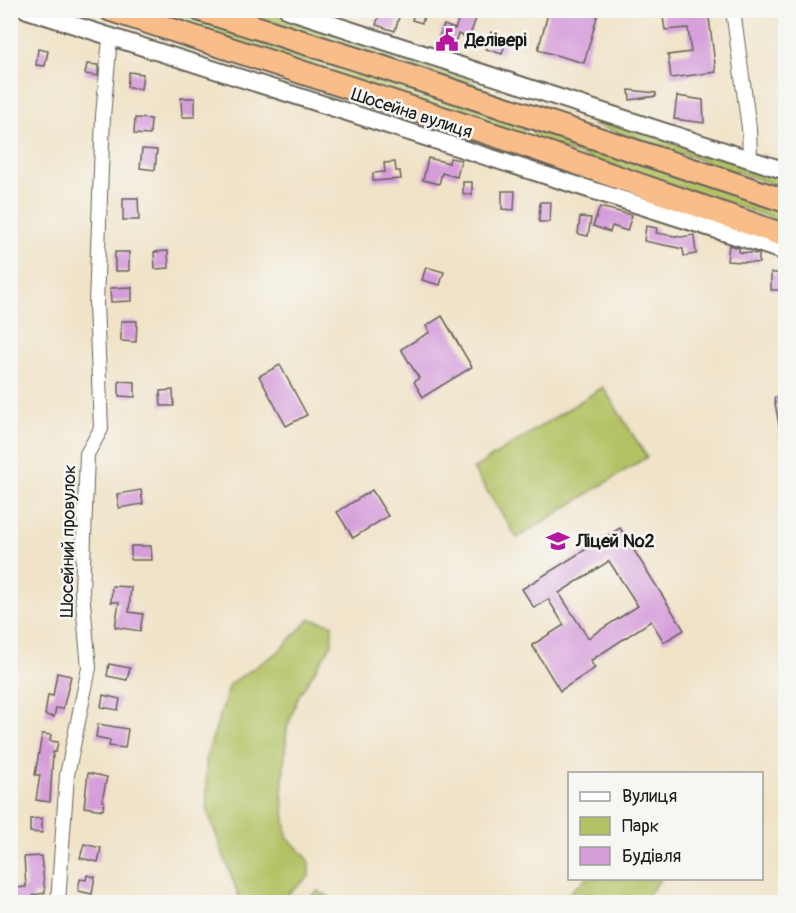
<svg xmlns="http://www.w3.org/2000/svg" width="796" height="913" viewBox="0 0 796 913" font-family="Pangolin,sans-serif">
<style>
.green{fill:#b3c265;stroke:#686f40;stroke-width:1.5}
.building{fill:#d59dda;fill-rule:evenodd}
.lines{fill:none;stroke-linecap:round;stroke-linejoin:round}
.minor-casing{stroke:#666258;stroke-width:16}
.tertiary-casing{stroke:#666258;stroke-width:20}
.trunk-casing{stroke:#666258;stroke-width:26}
.minor{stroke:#fff;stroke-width:14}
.tertiary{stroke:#fff;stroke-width:16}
.trunk{stroke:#f9bd89;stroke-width:22}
.labels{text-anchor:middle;stroke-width:5;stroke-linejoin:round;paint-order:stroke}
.poi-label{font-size:18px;font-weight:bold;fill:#1c1c1c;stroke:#f6f6f2;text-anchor:start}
.street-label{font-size:18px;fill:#1c1c1c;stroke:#f6f6f2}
</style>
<rect width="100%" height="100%" fill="#f6f6f2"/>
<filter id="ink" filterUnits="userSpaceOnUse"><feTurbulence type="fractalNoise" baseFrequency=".0167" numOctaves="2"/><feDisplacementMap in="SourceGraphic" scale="12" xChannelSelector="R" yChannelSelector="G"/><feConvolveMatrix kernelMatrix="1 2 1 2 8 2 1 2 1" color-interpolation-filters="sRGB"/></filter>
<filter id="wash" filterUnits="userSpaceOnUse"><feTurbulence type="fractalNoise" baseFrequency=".008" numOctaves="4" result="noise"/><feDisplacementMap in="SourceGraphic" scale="24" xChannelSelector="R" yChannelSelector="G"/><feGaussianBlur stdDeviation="1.35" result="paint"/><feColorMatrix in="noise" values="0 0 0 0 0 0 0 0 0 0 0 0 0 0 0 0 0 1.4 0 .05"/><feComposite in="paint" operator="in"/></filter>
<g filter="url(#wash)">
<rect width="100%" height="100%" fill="#f0e3c7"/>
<g class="green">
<polygon points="130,11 175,11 528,122 522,136"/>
<polygon points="236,11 269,11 463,73 479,88"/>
<polygon points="606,120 785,178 785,188 592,124"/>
<polygon points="536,124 785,207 785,222 530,139"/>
<polygon points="603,387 647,457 517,538 473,469"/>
<polygon points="310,619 332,624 332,644 299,695 287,728 282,793 287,837 309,860 309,877 278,902 241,902 207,810 206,758 230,684 278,652"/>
<polygon points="585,879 585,878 661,879 642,902 559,902"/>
<polygon points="318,891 338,902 305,902"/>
</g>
<g id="blocks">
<g class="building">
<polygon points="415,10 426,10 422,23 412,20"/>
<polygon points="462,10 479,10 469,38 458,34 453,48 437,42 444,25 455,29"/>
<polygon points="549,10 599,10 584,63 538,50"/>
<polygon points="662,10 708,10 716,72 671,78 668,55 691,52 688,28 665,30"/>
<polygon points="380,11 399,17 395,31 376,25"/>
<polygon points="491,32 507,38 502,54 486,49"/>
<polygon points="38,49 48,51 45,66 36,65"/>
<polygon points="87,64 98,65 98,76 85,74"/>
<polygon points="129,72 143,74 141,89 127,87"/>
<polygon points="629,90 656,93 656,96 630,100"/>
<polygon points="677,96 703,100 704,123 674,119"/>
<polygon points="181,98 195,98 195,117 182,117"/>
<polygon points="135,118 151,119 150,135 134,134"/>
<polygon points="142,149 157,150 155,170 140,168"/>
<polygon points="428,158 449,163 450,158 461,160 457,177 442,173 439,184 423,180"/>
<polygon points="395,162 396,171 400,171 401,179 373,181 373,173 385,172 384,163"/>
<polygon points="463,182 472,182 472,195 463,194"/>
<polygon points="502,191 515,191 514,210 502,209"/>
<polygon points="123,198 138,198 139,220 123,220"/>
<polygon points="540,202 551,202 550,222 539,222"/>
<polygon points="600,207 632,215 627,231 612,226 610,232 593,226"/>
<polygon points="580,217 591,218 588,236 578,234"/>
<polygon points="646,226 657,228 656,233 681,237 694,235 696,254 684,256 683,249 644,241"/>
<polygon points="729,245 739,248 739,252 759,254 759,263 727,261"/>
<polygon points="168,251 169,268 155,269 154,252"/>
<rect x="115" y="252" width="14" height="19"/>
<polygon points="426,267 444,272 440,285 422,280"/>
<rect x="771" y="273" width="11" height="17"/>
<polygon points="132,287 132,301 111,302 110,288"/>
<polygon points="442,316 472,367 423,397 414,382 419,378 401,349 430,332 426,326"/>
<polygon points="121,321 137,321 136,342 121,341"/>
<polygon points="280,365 307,415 286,426 259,376"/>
<polygon points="119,381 135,382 135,397 119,396"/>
<polygon points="173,390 174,406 161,406 160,391"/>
<polygon points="786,396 786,434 781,435 774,398"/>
<polygon points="141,490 143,504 119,508 117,494"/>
<polygon points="372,490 388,516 353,538 337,512"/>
<path d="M620,528l64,102 -20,12 -13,-21 -61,40 5,7 -35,23 -28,-46 32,-20 -16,-26 -14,9 -12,-19zM609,561l29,45 -50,32 -29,-45z"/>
<polygon points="131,546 151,546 152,560 131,560"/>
<polygon points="112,586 131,587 129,612 143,614 140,631 115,627 119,602 111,602"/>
<polygon points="109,664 130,668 127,680 107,676"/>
<polygon points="57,673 71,676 63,709 56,708 54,717 45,715 48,695 53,696"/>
<polygon points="103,695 120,699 118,710 101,707"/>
<polygon points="98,724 128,729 125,748 109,746 110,740 96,737"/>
<polygon points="42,734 51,735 50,741 58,742 56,752 53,752 50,802 36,800 40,775 35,775"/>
<polygon points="88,773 107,777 102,801 104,801 103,810 84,807"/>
<polygon points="42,818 42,833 30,832 30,819"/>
<polygon points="84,844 101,848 98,862 80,858"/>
<polygon points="41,856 45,893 33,895 34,902 10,903 10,892 13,892 14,888 26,887 24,857"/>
<polygon points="87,875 95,877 92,894 78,891 80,879 86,880"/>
</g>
</g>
</g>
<g filter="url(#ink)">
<use href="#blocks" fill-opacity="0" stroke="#666258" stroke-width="1.5"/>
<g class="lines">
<g class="minor-casing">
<g id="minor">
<polyline points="733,10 749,128 750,158"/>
<polyline points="58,902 67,775 89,668 82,592 87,454 101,429 96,304 103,116 110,38"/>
</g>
</g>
<g class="tertiary-casing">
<g id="tertiary">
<polyline points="27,10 786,252"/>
<polyline points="288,10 786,171"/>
</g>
</g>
<g class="trunk-casing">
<g id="trunk">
<polyline points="111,10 525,145 786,236"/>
<polyline points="201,10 381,67 786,201"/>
</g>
</g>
<use href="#minor" class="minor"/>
<use href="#tertiary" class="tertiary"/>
<use href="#trunk" class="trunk"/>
</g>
</g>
<defs>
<g id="civic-bare" transform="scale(1.8)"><path d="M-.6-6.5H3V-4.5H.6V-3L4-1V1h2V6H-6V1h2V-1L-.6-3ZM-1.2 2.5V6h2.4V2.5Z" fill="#b5179e" stroke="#f6f6f2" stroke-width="2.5" paint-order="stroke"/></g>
<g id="school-bare" transform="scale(1.8)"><path d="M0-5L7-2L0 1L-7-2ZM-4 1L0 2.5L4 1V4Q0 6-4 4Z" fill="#b5179e" stroke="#f6f6f2" stroke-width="2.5" paint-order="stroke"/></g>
</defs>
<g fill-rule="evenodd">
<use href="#civic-bare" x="447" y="40"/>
<use href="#school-bare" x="558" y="541"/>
</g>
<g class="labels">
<g class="poi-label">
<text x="465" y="46">Делівері</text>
<text x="576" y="547">Ліцей №2</text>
</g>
<g class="street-label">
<text transform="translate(412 113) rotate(18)" y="6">Шосейна вулиця</text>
<text transform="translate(68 541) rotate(-89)" y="6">Шосейний провулок</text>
</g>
</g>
<rect width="796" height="913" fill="none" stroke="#f6f6f2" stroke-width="36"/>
<rect x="568" y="772" width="195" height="108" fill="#f6f6f2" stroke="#9f9f9c" stroke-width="1.5"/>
<rect x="580" y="792" width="30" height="9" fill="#ffffff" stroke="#9f9f9c" stroke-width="1.5"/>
<text x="622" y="802" font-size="18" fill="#1c1c1c">Вулиця</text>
<rect x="580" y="817" width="30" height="18" fill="#b3c265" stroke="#9f9f9c" stroke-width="1.5"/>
<text x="622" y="832" font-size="18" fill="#1c1c1c">Парк</text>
<rect x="580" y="847" width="30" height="18" fill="#d59dda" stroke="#9f9f9c" stroke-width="1.5"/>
<text x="622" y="862" font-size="18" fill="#1c1c1c">Будівля</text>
</svg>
